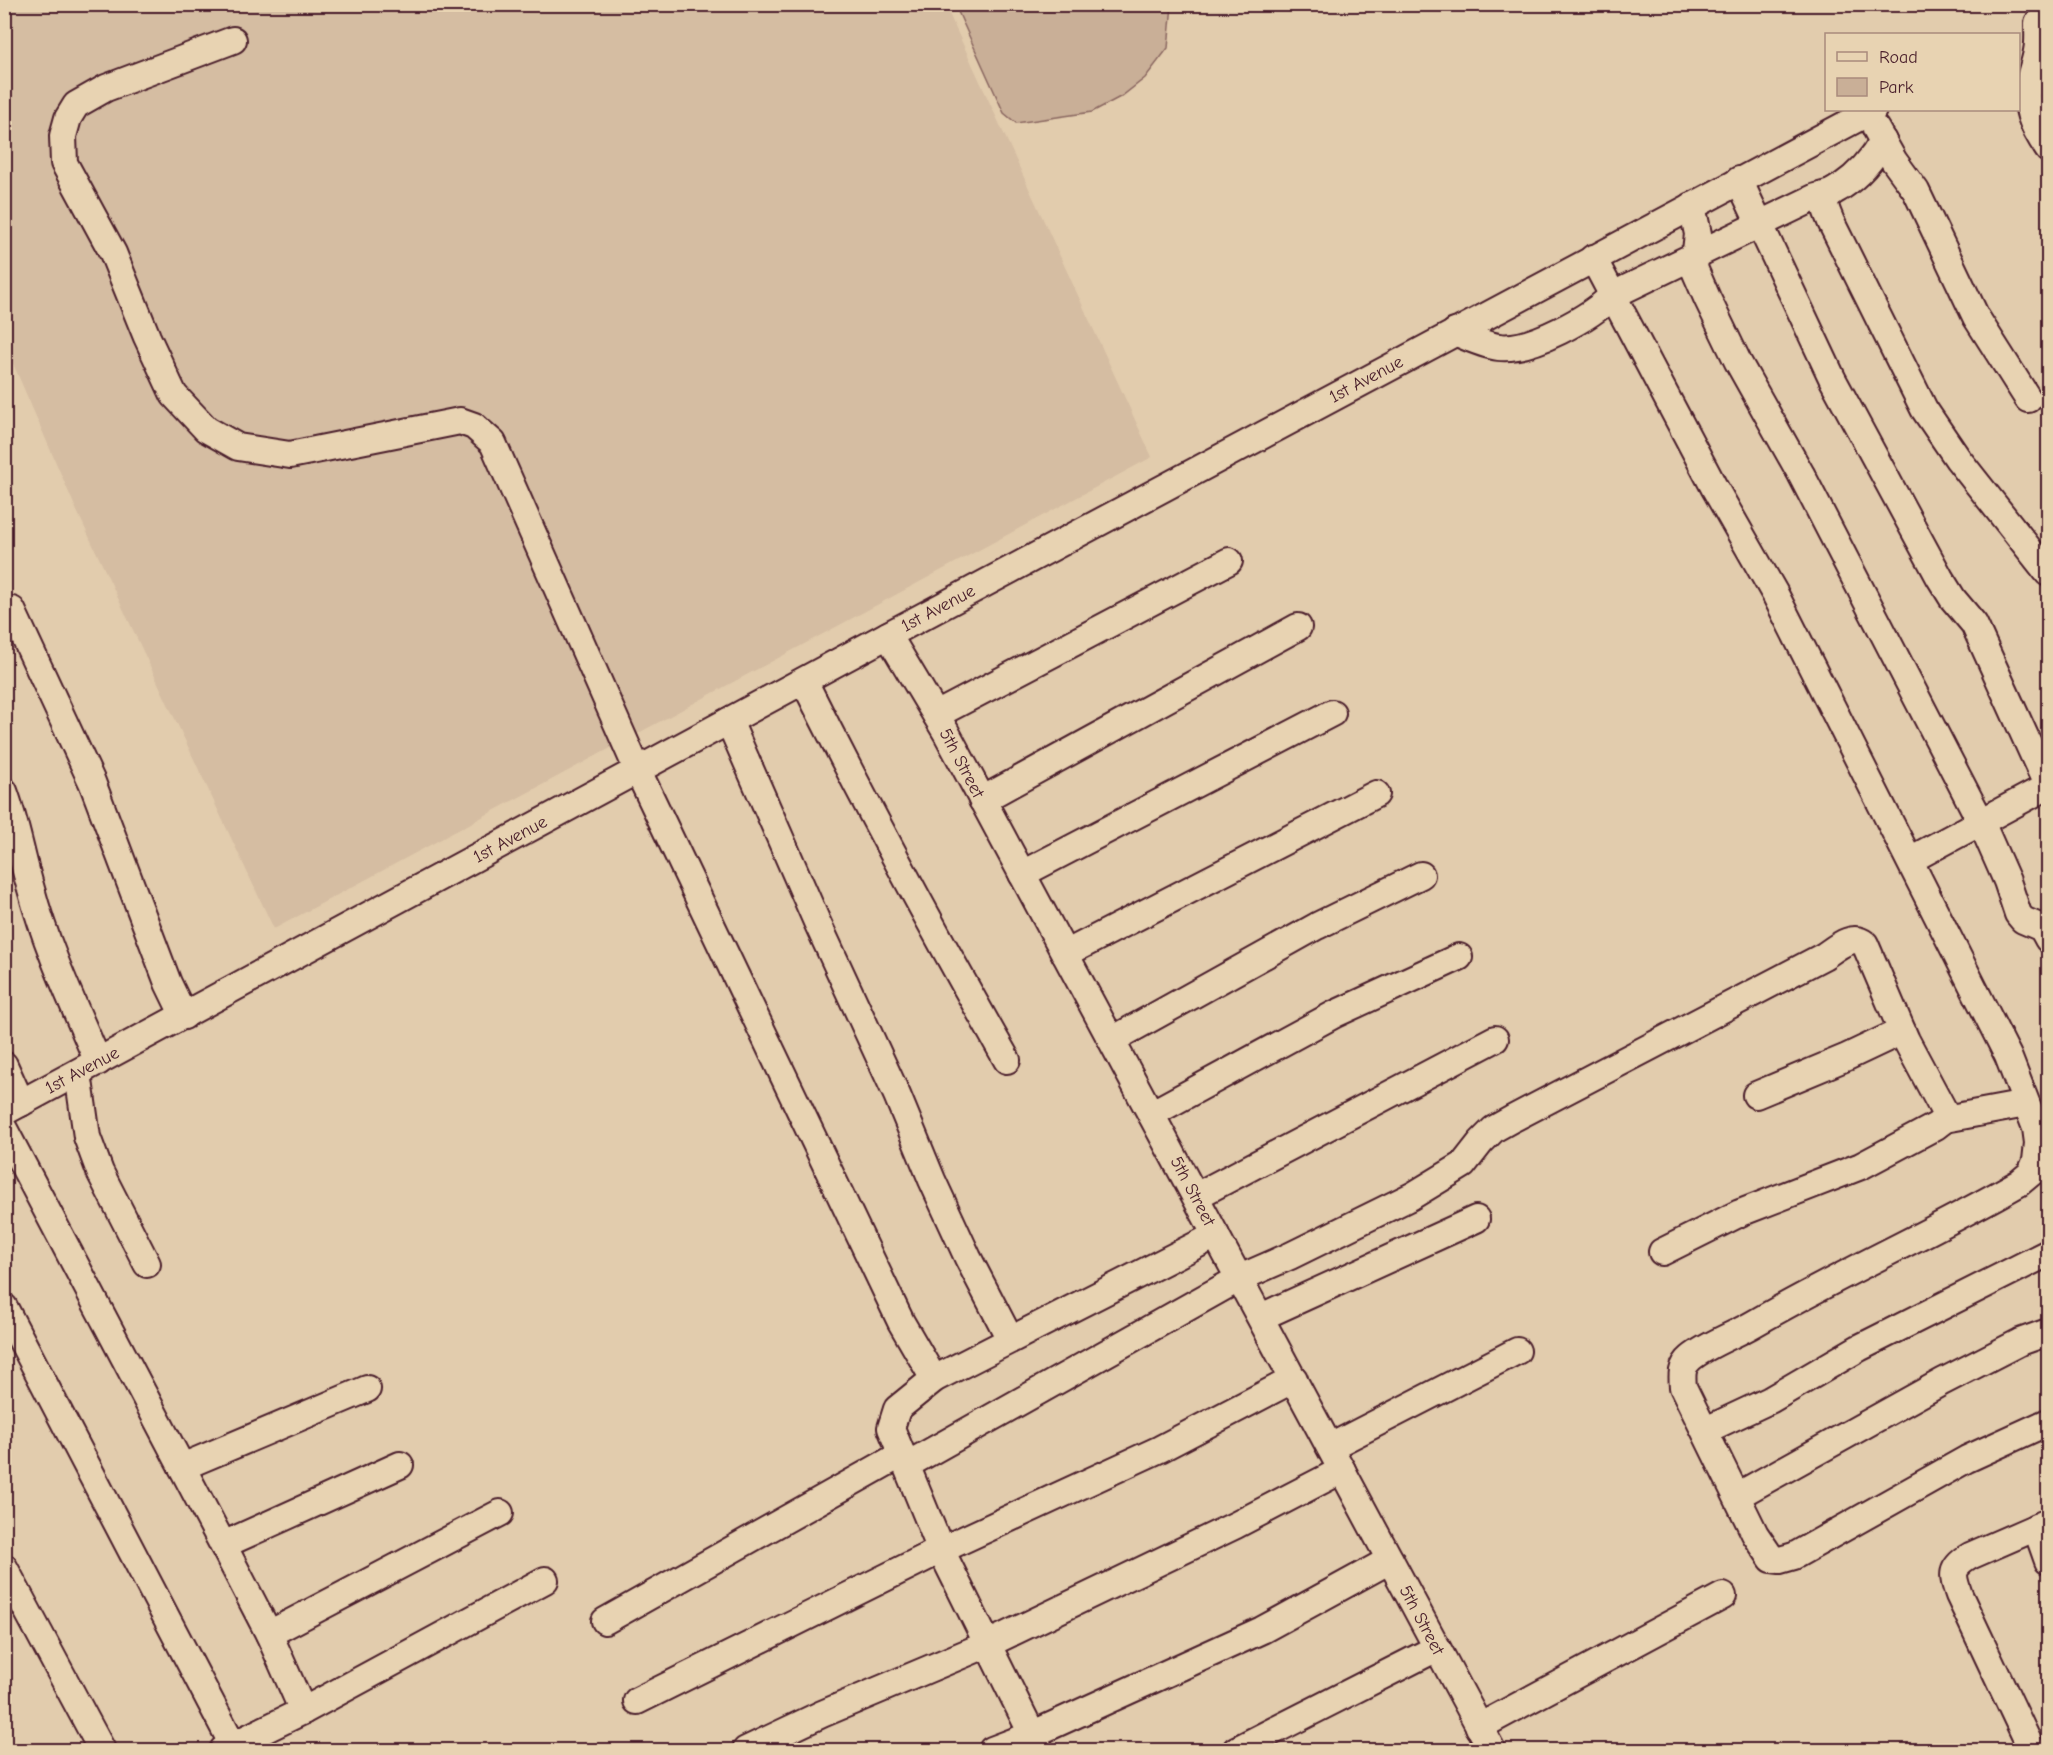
<svg xmlns="http://www.w3.org/2000/svg" width="2053" height="1755" viewBox="0 0 2053 1755" font-family="'Comic Neue',sans-serif">
<style>
.built{fill:#d5bda2}
.green{fill:#c9af97;stroke:#8a6761;stroke-width:1.5}
.lines{fill:none;stroke-linecap:round;stroke-linejoin:round}
.minor-casing{stroke:#4a1f2b;stroke-width:30}
.minor{stroke:#e8d3b2;stroke-width:26}
.labels{text-anchor:middle;stroke-width:4.5;stroke-linejoin:round;paint-order:stroke}
.street-label{font-size:18px;fill:#4a1f2b;stroke:#e8d3b2}
</style>
<rect width="100%" height="100%" fill="#e2ccad"/>
<filter id="ink" filterUnits="userSpaceOnUse"><feTurbulence type="fractalNoise" baseFrequency=".0167" numOctaves="2"/><feDisplacementMap in="SourceGraphic" scale="12" xChannelSelector="R" yChannelSelector="G"/><feConvolveMatrix kernelMatrix="1 2 1 2 8 2 1 2 1" color-interpolation-filters="sRGB"/></filter>
<g filter="url(#ink)">
<polygon class="built" points="4,5 945,5 1152,457 274,929 76,509 5,345"/>
<polygon class="green" points="955,5 1172,5 1168,48 1145,78 1122,96 1092,112 1016,123 1004,113"/>
<g class="lines">
<g class="minor-casing">
<g id="minor">
<path d="M2038,23c0,9 1,19 -1,28 -1,9 -5,18 -7,28 -7,27 3,48 18,70"/>
<polyline points="233,40 106,88 76,105 68,118 63,136 64,163 113,253 147,337 174,395 206,429 238,447 290,455 460,421 474,426 493,443 638,771 901,1322 934,1379"/>
<polyline points="1876,129 1894,161 1916,191 1976,317 2028,399"/>
<path d="M1883,141c-11,19 -24,34 -42,46 -5,3 -12,6 -15,12 -3,7 3,17 5,23l93,187 34,50 90,114"/>
<polyline points="1739,180 1833,380 1940,578 1953,599 1974,624 2048,787"/>
<polyline points="1692,206 1698,234 1694,268 1707,298 1738,362 1801,474 1981,822 2007,881 2018,914 2023,920 2042,928 2048,939"/>
<path d="M1593,258l121,229 61,107 233,462 28,72 2,15 -2,18 -5,12 -12,10c-87,50 -178,90 -264,140 -20,12 -47,21 -64,35 -10,8 -9,18 -8,29l72,147 17,25 8,1 14,-4 173,-97 81,-37"/>
<path d="M1455,332c14,6 29,13 44,15 32,4 92,-30 114,-52l203,-98 15,-4"/>
<polyline points="12,610 92,782 168,983 184,1016"/>
<polyline points="888,635 946,732 1492,1750"/>
<path d="M804,681c64,128 132,254 203,379"/>
<polyline points="936,715 1229,561"/>
<polyline points="729,721 817,922 897,1095 932,1180 968,1258 1010,1339"/>
<path d="M4,791c12,32 17,65 27,98 16,60 43,116 67,173"/>
<polyline points="982,800 1298,627"/>
<polyline points="1910,860 2048,786"/>
<polyline points="1022,874 1332,713"/>
<polyline points="1065,954 1376,794"/>
<polyline points="1112,1040 1317,926 1421,875"/>
<polyline points="4,1065 21,1103"/>
<polyline points="78,1073 87,1137 100,1172 147,1264"/>
<polyline points="1756,1095 1847,1057 1902,1031"/>
<polyline points="4,1112 888,635 1873,110"/>
<polyline points="1151,1114 1335,1014 1459,957"/>
<polyline points="1945,1119 2026,1104"/>
<polyline points="4,1129 223,1545 269,1634 303,1711"/>
<polyline points="1196,1196 1495,1039"/>
<polyline points="4,1307 233,1745"/>
<polyline points="1261,1317 1476,1219"/>
<polyline points="1706,1430 1770,1400 1859,1348 2048,1253"/>
<polyline points="1330,1447 1517,1351"/>
<path d="M907,1465l333,-187 50,-22 122,-60 51,-31 18,-23 13,-13 18,-10 312,-163c12,-8 28,-23 41,-12l41,96 38,71 1,8 -9,7 -75,40 -121,47 -78,39"/>
<polyline points="182,1467 367,1389"/>
<polyline points="1737,1496 1942,1382 2020,1342 2048,1332"/>
<polyline points="2036,1527 2048,1561"/>
<polyline points="223,1545 400,1465"/>
<polyline points="4,1567 102,1750"/>
<polyline points="605,1621 902,1454"/>
<polyline points="269,1634 500,1513"/>
<polyline points="637,1701 941,1550 1160,1449 1294,1379"/>
<polyline points="1479,1727 1723,1596"/>
<polyline points="223,1750 303,1711 545,1580"/>
<polyline points="746,1750 822,1714 988,1644 1236,1525 1342,1470"/>
<polyline points="992,1750 1031,1735 1262,1630 1390,1560"/>
<polyline points="1040,1750 941,1550 891,1428 897,1409 934,1379 1216,1235"/>
<polyline points="1236,1750 1437,1648"/>
<path d="M2032,1750l-73,-155c-7,-20 -9,-27 11,-39l78,-34"/>
</g>
</g>
<use href="#minor" class="minor"/>
</g>
</g>
<g class="labels">
<g class="street-label">
<text transform="translate(1366 379) rotate(-28)" y="6">1st Avenue</text>
<text transform="translate(938 608) rotate(-28)" y="6">1st Avenue</text>
<text transform="translate(962 763) rotate(62)" y="6">5th Street</text>
<text transform="translate(510 839) rotate(-28)" y="6">1st Avenue</text>
<text transform="translate(82 1070) rotate(-28)" y="6">1st Avenue</text>
<text transform="translate(1193 1191) rotate(62)" y="6">5th Street</text>
<text transform="translate(1422 1620) rotate(62)" y="6">5th Street</text>
</g>
</g>
<rect width="2053" height="1755" fill="none" stroke="#e8d3b2" stroke-width="24"/>
<rect x="12" y="12" width="2029" height="1731" fill="none" stroke="#4a1f2b" stroke-width="2" filter="url(#ink)"/>
<rect x="1825" y="33" width="195" height="78" fill="#e8d3b2" stroke="#a98b7c" stroke-width="1.5"/>
<rect x="1837" y="52" width="30" height="9" fill="#e8d3b2" stroke="#a98b7c" stroke-width="1.5"/>
<text x="1879" y="63" font-size="18" fill="#4a1f2b">Road</text>
<rect x="1837" y="78" width="30" height="18" fill="#c9af97" stroke="#a98b7c" stroke-width="1.5"/>
<text x="1879" y="93" font-size="18" fill="#4a1f2b">Park</text>
</svg>
